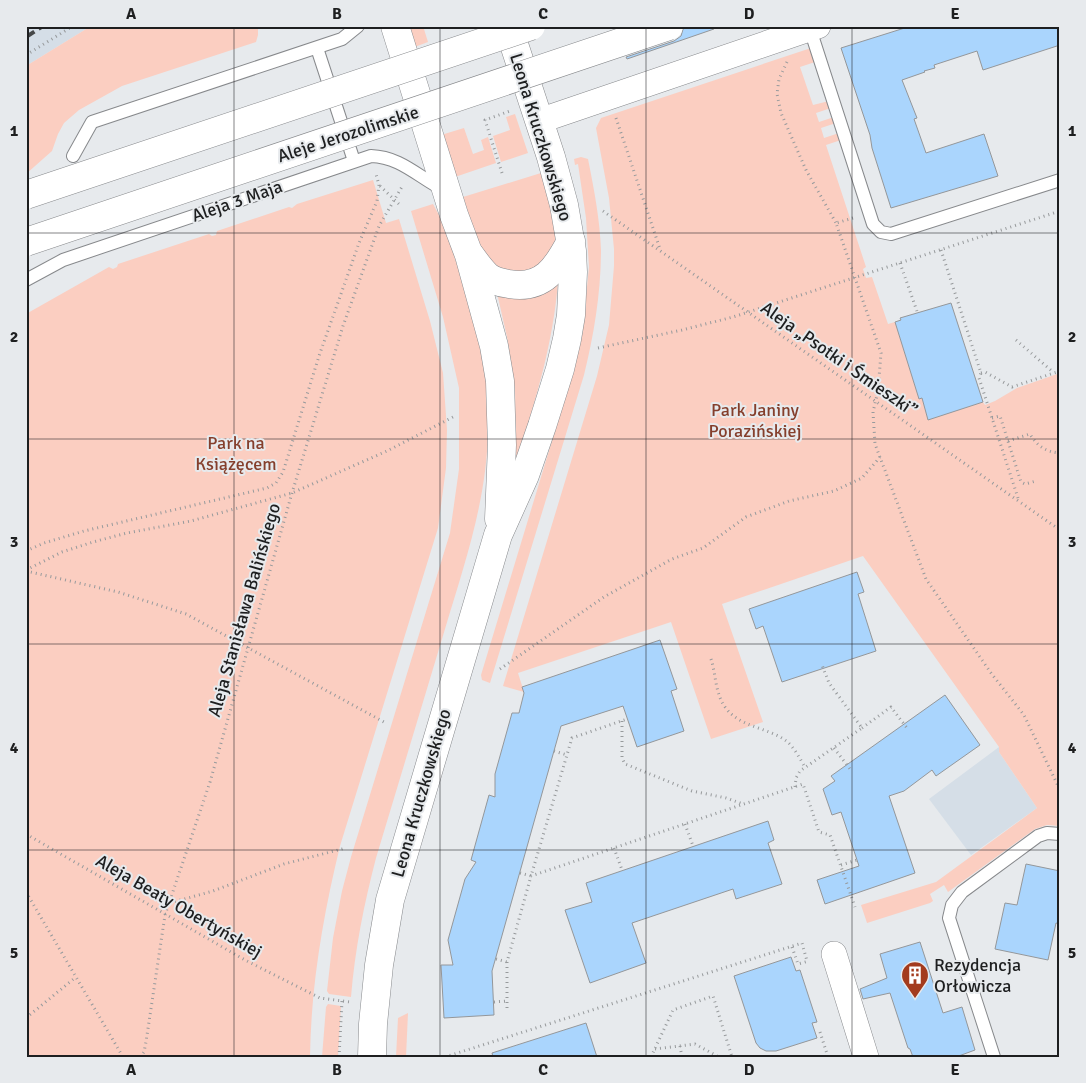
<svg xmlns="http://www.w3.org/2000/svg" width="1086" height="1083" viewBox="0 0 1086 1083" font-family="Signika,sans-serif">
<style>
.built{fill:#d5dee7}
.green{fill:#fbcec1}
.building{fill:#aad5fd;stroke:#94979a}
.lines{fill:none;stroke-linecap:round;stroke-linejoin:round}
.service-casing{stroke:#87898c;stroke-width:14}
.minor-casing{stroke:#87898c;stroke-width:26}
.tertiary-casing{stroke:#87898c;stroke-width:29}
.path{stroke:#979a9c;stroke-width:3;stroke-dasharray:1 4;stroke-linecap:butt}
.service{stroke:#fff;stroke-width:12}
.minor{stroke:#fff;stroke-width:25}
.tertiary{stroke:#fff;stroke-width:28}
.rail{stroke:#464849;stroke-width:4;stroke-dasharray:10 5;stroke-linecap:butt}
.secondary-bridge-casing{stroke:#87898c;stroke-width:29;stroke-linecap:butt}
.secondary-bridge{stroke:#fff;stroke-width:28}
.grid{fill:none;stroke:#1e1f20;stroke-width:1;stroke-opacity:0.55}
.labels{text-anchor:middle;stroke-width:4;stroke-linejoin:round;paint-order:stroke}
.street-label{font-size:18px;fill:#1e1f20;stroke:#e7eaed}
.park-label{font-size:18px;fill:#853f2c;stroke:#e7eaed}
.poi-label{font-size:18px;fill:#1e1f20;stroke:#e7eaed;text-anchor:start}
.neatline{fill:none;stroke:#1e1f20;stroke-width:2}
.grid-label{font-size:16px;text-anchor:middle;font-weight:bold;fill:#1e1f20}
</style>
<rect width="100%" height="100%" fill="#e7eaed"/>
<g class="built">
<polygon points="26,26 91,26 26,66"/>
<polygon points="999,747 999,752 1037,808 971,855 929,799"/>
</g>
<g class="green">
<polygon points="91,26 258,26 258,35 256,42 122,86 79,110 64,123 58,134 52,151 26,174 26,66"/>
<polygon points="409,26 423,26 428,42 412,48"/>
<polygon points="811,48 815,62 800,67 813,105 829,101 831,108 816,113 819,122 834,117 836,123 821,128 824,138 839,133 841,140 826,145 866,267 863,269 866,278 872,277 888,324 895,322 919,399 922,398 928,420 983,402 985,405 995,401 1017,388 1060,373 1060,826 1047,825 1035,829 948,892 944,885 930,894 933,901 930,903 867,923 861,905 936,882 1037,808 999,752 999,747 863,556 722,604 763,722 711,739 671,622 518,673 524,692 503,686 597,376 609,325 614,266 614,249 609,198 596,128 601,118"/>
<polygon points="515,114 528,153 501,162 493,136 510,130 506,117"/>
<polygon points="464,128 473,154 484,150 481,140 488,137 496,163 455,177 441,135"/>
<path d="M581,157l7,2c6,30 12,61 13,91 0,42 -7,85 -17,125l-94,308 -8,-3 -1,-5 87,-287 14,-52 7,-69 -3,-49 -8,-54 -3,1 -1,-6z"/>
<path d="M541,173c4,15 20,60 14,73 -4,9 -15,18 -21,25 -7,1 -16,4 -23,3 -30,-6 -39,-52 -48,-77z"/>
<path d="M373,180l13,43 13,-4 31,102 13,52 4,57 -1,38 -8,60 -98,318c-17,70 -29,139 -30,211h-284v-743l83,-47 4,2 4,-2 1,-3 91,-30 3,2 4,-1 1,-4 72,-24 3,1 5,-4z"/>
<path d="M433,204l7,13 16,38 -2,1c7,20 15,41 20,61 10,35 15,73 14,109 0,71 -23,136 -43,203 -23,76 -46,153 -69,229 -12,46 -21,91 -25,139l-22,-3 -2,-3 6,-53 9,-47 9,-34 99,-324 9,-64v-81l-16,-71 -32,-106z"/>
<path d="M558,282c-5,61 -21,113 -39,171l-3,3 -1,-66 -8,-53 -10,-44z"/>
<polygon points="328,1004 341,1006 338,1057 322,1057 326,1007"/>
<polygon points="408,1013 406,1057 396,1057 398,1018"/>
</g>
<g class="building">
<polygon points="684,26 713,26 714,29 627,59 626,57 674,41 681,36"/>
<polygon points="911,26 1060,26 1060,45 983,70 977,51 934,65 935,68 924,71 925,72 902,80 917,118 914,119 926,153 984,134 998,176 891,208 872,148 870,135 841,48"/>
<polygon points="951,303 983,402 928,420 922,398 919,399 895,322 901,320 900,318"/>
<polygon points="857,572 864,592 858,594 876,651 782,682 763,626 756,629 749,609"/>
<polygon points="660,640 677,689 671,691 684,731 637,747 623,706 561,726 492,971 494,1015 444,1018 441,965 453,965 448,940 465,879 476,862 471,860 489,795 495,797 495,774 512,713 519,713 524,693 522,687"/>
<polygon points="945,695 980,745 936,776 932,770 904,791 889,796 915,873 825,904 817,880 859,866 841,812 832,815 823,789 835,781 831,776"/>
<polygon points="768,821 774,840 768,843 782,884 736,899 733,889 632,923 646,963 590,983 565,910 592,902 586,883"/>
<polygon points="1026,864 1060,871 1060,924 1056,923 1048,960 995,949 1005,903 1017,905"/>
<polygon points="920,942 943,1013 962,1007 975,1050 956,1057 913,1057 910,1049 908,1048 890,993 863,999 860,989 887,978 880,954"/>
<polygon points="791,957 796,971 800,970 817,1022 812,1023 817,1038 776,1051 766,1051 760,1048 756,1043 734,976"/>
<polygon points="586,1023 597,1057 493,1057 492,1053"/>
</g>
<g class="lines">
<g class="service-casing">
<g id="service">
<polyline points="810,29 873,224 881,232 891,234 1060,180"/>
<polyline points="317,48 354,161"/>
<polyline points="73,156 92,122 342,39 358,26"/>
<path d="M26,280l37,-20 308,-104c30,1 47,21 73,34"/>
<polyline points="994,1057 949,918 952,905 962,892 1038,836 1047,833 1060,834"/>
</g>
</g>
<g class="minor-casing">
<g id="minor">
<polyline points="539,121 818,26"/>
<polyline points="834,954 866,1057"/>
</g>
</g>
<g class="tertiary-casing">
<g id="tertiary">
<polyline points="395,26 454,215 469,255 494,346 500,381 501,415 502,445 499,519"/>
<path d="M470,255c5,7 11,15 17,21 6,5 15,7 22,8 34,6 48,-16 62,-43"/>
<polyline points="372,1057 373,1024 379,965 390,900 498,535 525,475 542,426 560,369 567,339 571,315 573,272 572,251 564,205 551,157 508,26"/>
</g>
</g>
<g class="path">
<polyline points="26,55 73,26"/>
<polyline points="787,62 779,79 777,94 781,113 806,170 836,223"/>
<polyline points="616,118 660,249"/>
<polyline points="502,173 485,120 510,111"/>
<polyline points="380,186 401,206"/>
<polyline points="603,211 1060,530"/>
<polyline points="853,218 836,223 881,353 878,391 873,412 875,444 926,579 991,673 1024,715 1060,790"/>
<polyline points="941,250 981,373 979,378 1019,501"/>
<polyline points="900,263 918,314"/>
<polyline points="1016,340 1053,372"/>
<polyline points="598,348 682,330 733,317 1060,211"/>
<polyline points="981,373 985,372 1012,387 1060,371"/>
<polyline points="992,418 1000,416 1021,482 1025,484 1036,481"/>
<path d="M1008,441l22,-7c7,12 16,18 30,19"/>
<polyline points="26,551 44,543 84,531 267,488 276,483 283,472 319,356 359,243 377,201 379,185 376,174"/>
<polyline points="26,570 62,552 93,542 127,533 191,521 292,493 387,451 453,417"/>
<polyline points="26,571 118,592 186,614 384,722"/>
<path d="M711,659c5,15 4,34 14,48 14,20 41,20 60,33 8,5 15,19 20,27"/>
<polyline points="500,669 604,597 672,559 703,548 746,517 789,501 834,491 862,478 880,457"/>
<polyline points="622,721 622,758 625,764 692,791 726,798 743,804"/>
<polyline points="862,728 891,707 907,728"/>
<polyline points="834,748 850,769"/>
<polyline points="554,751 567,755"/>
<polyline points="795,787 796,778 800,771 862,728 829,683 822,665"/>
<polyline points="685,824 693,846"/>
<polyline points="26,834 245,960 320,998 350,1002"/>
<polyline points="614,848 622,870"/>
<polyline points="841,865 857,860"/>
<polyline points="520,873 531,876 572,738 627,719"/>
<polyline points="26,892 123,1057"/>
<polyline points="170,903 213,891 284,864 346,848"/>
<polyline points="792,947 798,964 809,961"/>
<polyline points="496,959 507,962"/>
<polyline points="494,1002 507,1001"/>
<polyline points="507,1008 507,962 531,876 803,784 819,832 830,835 855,907"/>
<polyline points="26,1018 76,977"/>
<polyline points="820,1032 828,1057"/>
<polyline points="680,1046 682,1057"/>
<polyline points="655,1049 695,1044 719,1057"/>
<polyline points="140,1057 144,1052 146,1042 165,915 210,782 292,493 343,326 379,226 403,185"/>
<polyline points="339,1057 342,1001"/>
<polyline points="445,1057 802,943 807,961"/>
<polyline points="651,1057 673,1010 713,996 732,1057"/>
</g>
<use href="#service" class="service"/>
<use href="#minor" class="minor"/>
<use href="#tertiary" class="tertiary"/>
<polyline class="rail" points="26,37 43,26"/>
<g class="secondary-bridge-casing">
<g id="secondary-bridge">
<polyline points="26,195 531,26"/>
<polyline points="26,242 669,26"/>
</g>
</g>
<use href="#secondary-bridge" class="secondary-bridge"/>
</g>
<path class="grid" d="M234,26v1031M440,26v1031M646,26v1031M852,26v1031M26,233h1034M26,439h1034M26,644h1034M26,850h1034"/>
<defs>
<g id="building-pin" transform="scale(1.4375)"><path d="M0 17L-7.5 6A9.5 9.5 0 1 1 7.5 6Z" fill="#a33b1e" stroke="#e7eaed"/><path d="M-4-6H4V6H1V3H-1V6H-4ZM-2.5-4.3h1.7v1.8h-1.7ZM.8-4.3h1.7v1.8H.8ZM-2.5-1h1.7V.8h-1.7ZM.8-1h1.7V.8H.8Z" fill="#fff"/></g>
</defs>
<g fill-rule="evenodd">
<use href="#building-pin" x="915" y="975"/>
</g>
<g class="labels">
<g class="street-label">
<text transform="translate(348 134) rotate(-18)" y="6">Aleje Jerozolimskie</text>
<text transform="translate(541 137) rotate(73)" y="6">Leona Kruczkowskiego</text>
<text transform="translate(237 201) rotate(-19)" y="6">Aleja 3 Maja</text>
<text transform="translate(839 359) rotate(35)" y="6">Aleja „Psotki i Śmieszki”</text>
<text transform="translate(244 610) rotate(-74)" y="6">Aleja Stanisława Balińskiego</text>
<text transform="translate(421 793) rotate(-74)" y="6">Leona Kruczkowskiego</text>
<text transform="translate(179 906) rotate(30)" y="6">Aleja Beaty Obertyńskiej</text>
</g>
<g class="park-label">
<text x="755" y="416">Park Janiny<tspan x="755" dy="21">Porazińskiej</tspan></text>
<text x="236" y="449">Park na<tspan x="236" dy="21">Książęcem</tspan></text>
</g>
<g class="poi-label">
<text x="934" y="971">Rezydencja<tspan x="934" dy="21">Orłowicza</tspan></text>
</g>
</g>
<rect width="1086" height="1083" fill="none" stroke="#e7eaed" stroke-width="55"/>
<rect x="28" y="28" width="1030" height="1028" class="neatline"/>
<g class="grid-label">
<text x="131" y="19">A</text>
<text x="337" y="19">B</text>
<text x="543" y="19">C</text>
<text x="749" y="19">D</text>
<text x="955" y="19">E</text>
<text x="14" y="136">1</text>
<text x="1072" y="136">1</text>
<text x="14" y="342">2</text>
<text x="1072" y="342">2</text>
<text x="14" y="547">3</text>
<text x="1072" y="547">3</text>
<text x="14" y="753">4</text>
<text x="1072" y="753">4</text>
<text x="14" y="958">5</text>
<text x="1072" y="958">5</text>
<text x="131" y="1075">A</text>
<text x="337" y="1075">B</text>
<text x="543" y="1075">C</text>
<text x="749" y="1075">D</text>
<text x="955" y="1075">E</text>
</g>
</svg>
